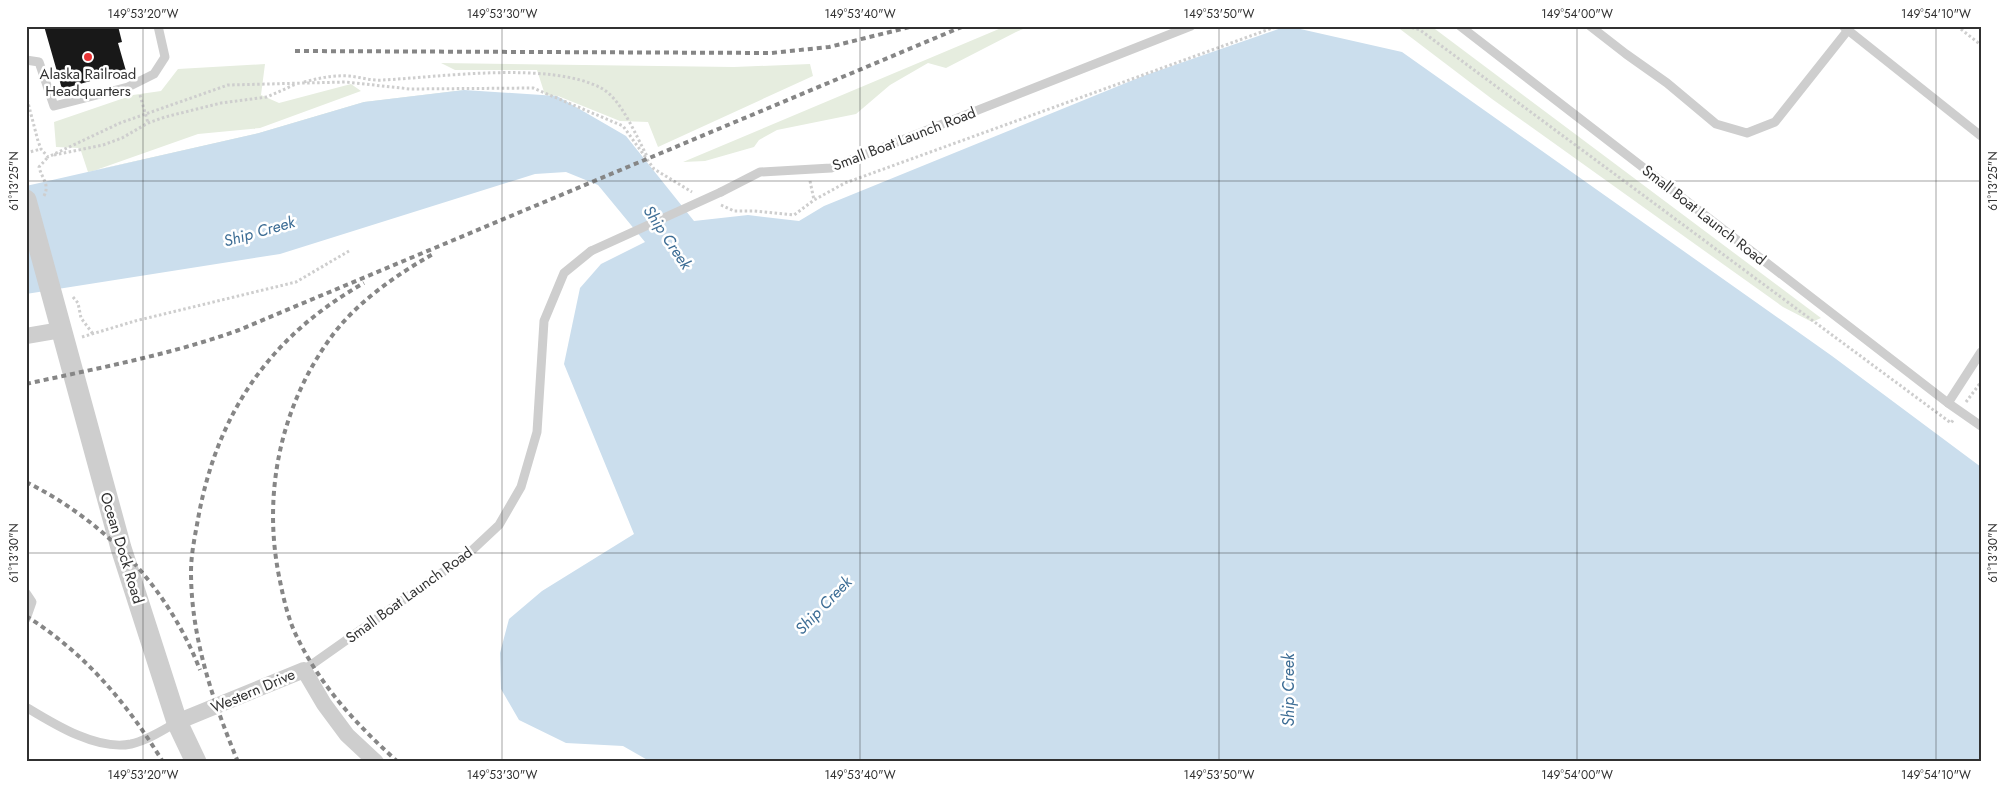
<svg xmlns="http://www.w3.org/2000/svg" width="2007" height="788" viewBox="0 0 2007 788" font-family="Jost,sans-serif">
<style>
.green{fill:#e6eddf}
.water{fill:#cbdeed}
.building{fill:#181818}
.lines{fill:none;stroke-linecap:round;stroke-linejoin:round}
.path{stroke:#cecece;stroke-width:3;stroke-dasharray:2.5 2.5;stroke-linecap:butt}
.service{stroke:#cecece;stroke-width:9}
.minor{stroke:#cecece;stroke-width:16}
.tertiary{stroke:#cecece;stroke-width:21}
.rail{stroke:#868686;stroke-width:4;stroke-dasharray:5 4;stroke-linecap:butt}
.service-bridge{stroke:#cecece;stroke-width:9}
.ticks{fill:none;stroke:#313131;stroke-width:1;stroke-opacity:0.45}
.poi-dot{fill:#e83335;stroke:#fff;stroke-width:2}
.labels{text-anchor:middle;stroke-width:5;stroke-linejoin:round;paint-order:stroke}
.poi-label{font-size:15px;fill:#313131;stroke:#fff}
.street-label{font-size:15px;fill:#313131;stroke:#fff}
.water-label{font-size:16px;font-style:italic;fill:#3d6d95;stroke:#fff}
.neatline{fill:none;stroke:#313131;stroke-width:2}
.ticks-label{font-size:12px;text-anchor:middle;fill:#313131}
</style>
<rect width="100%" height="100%" fill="#fff"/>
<g class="green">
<polygon points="1006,26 1030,26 1016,32 946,68 928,63 890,85 856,114 777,130 759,140 754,147 705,161 683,162"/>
<polygon points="1396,26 1431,26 1821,318 1812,322 1783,307 1492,99"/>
<polygon points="441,63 734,67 810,64 813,76 658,147 648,122 620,121 558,96 545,95 537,70 455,70"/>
<polygon points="265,64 261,95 279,103 351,84 361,91 260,128 198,134 96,170 259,133 364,102 464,90 88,172 80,148 56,147 54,122 133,95 161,91 178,69"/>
</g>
<polygon class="water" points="1287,26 1402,52 1832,356 1981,467 1981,762 651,762 623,746 566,743 519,720 501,689 500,653 509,619 542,591 634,534 564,364 580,288 601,264 645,242 598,185 566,172 535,174 280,254 26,294 26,186 259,133 364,102 464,90 557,96 626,136 694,221 748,215 799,221 824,206 1143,76"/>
<polygon class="building" points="44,26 118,26 122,42 118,43 126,71 62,89"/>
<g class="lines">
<g class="path">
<polyline points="1407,26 1420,30 1951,423 1954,419"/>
<polyline points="1957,26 1981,45"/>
<path d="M304,82c15,-4 29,-7 45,-6 11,1 22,5 34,4 58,-3 167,-19 218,8 20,10 35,48 46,68"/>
<polyline points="26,95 38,141 41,149 48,157 120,123 228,85 346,82 410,89 533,88 623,126 654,169 692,192"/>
<polyline points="140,95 148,123"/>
<polyline points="26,153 41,149"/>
<polyline points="54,155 103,145 122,138 148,123 165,117 221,103 267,97 296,84"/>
<polyline points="810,181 814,200"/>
<path d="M44,196c6,-12 -2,-17 -5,-29l9,-10"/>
<polyline points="721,205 734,211 754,211 794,215 814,200 845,183 1278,26"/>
<polyline points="73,297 78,303 81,318 93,334"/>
<polyline points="82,337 135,321 296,282 349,251"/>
<polyline points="1966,402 1981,382"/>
</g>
<g class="service">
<polyline points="1460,26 1948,403 1981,426"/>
<polyline points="1590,26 1626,54 1667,83 1716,124 1747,133 1775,122 1848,30"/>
<polyline points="1844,27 1981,136"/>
<polyline points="26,60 39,62 54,106 128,87 154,74 165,57 158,26"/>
<polyline points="721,192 760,172 831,168 1191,26"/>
<polyline points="1948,403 1981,352"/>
<polyline points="26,593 32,602 26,619"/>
<polyline points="304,670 467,555 499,525 521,487 537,432 544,321 564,273 591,251"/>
<path d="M26,707c28,17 71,44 105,37 17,-4 32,-14 46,-22"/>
</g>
<g class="minor">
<polyline points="26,336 61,330"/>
<polyline points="177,722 304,670 324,704 347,735 376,762"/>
</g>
<polyline class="tertiary" points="26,200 121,548 177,722 196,762"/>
<g class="rail">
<polyline points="295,51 771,53 829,47 914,26"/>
<path d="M26,384c72,-16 144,-29 213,-54l725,-304"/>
<path d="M26,482c79,39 142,105 174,188"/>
<path d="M26,616c59,37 101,87 137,146"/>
<path d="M238,762c-25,-61 -47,-124 -47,-190 0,-18 4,-36 7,-53 19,-106 72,-183 166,-236"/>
<path d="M398,762c-40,-36 -76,-74 -100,-123 -9,-17 -14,-38 -18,-58 -18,-83 -1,-171 49,-241 25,-36 67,-65 104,-86"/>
</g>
<polyline class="service-bridge" points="591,251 721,192"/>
</g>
<path class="ticks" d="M143,26v736M502,26v736M860,26v736M1219,26v736M1577,26v736M1936,26v736M26,181h1955M26,553h1955"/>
<circle class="poi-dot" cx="88" cy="57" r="5"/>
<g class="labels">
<g class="poi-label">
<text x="88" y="79">Alaska Railroad<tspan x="88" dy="17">Headquarters</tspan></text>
</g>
<g class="street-label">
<text transform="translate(904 139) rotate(-21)" y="5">Small Boat Launch Road</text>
<text transform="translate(1704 215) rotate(38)" y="5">Small Boat Launch Road</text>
<text transform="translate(122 548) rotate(73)" y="5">Ocean Dock Road</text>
<text transform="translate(409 595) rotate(-36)" y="5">Small Boat Launch Road</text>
<text transform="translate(253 691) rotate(-23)" y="5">Western Drive</text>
</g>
<g class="water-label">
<text transform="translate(259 231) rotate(-16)" y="6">Ship Creek</text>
<text transform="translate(668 237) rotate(56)" y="6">Ship Creek</text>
<text transform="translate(823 605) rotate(-46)" y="6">Ship Creek</text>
<text transform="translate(1288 690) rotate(-90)" y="6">Ship Creek</text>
</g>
</g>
<rect width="2007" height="788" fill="none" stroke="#ffffff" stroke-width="55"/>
<rect x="28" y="28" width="1952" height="732" class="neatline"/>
<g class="ticks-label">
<text x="143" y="18">149°53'20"W</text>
<text x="502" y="18">149°53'30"W</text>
<text x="860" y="18">149°53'40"W</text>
<text x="1219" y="18">149°53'50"W</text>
<text x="1577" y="18">149°54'00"W</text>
<text x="1936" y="18">149°54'10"W</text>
<text transform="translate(1993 181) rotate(-90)" y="4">61°13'25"N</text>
<text transform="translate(14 181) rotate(-90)" y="4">61°13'25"N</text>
<text transform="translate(1993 553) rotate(-90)" y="4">61°13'30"N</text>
<text transform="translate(14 553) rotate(-90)" y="4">61°13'30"N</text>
<text x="143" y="779">149°53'20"W</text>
<text x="502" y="779">149°53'30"W</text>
<text x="860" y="779">149°53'40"W</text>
<text x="1219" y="779">149°53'50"W</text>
<text x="1577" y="779">149°54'00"W</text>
<text x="1936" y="779">149°54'10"W</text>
</g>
</svg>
